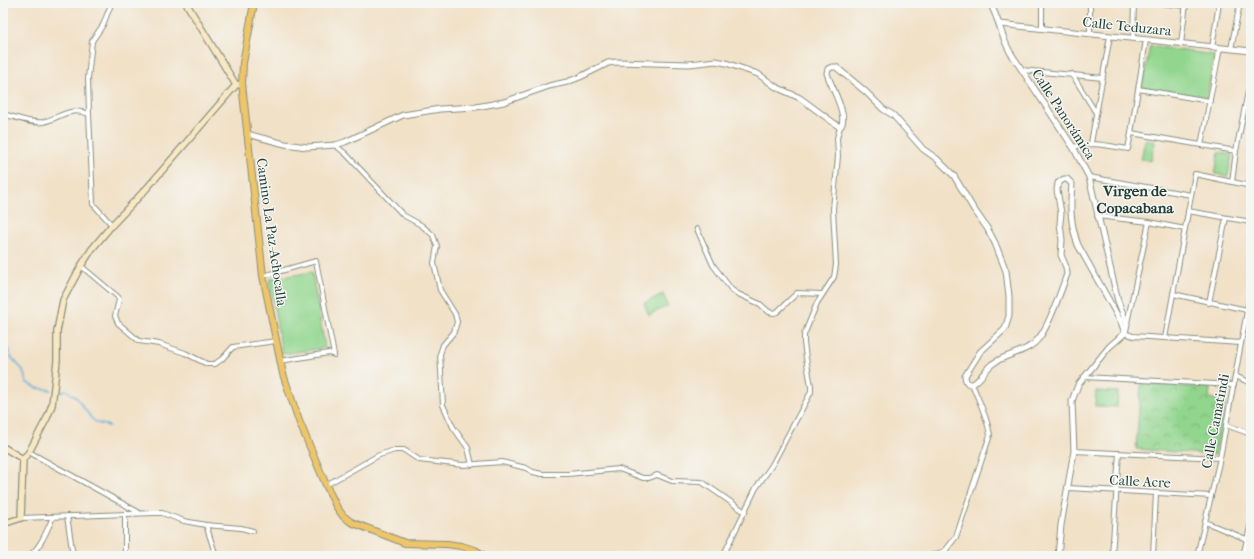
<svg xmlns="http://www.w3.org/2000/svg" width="1254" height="559" viewBox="0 0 1254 559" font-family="'IM FELL French Canon',serif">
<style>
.grass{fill:#92d68e;stroke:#588a61}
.park{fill:url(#park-crowns);stroke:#588a61}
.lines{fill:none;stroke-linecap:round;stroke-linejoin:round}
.stream{stroke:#60afda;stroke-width:1.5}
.minor-casing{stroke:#888f7e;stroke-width:6}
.tertiary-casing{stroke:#888f7e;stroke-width:7}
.secondary-casing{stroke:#888f7e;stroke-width:8}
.primary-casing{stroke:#888f7e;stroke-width:8}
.minor{stroke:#fff;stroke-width:4}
.tertiary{stroke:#fff;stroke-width:5}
.secondary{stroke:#f8e8c3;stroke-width:5.5}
.primary{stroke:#eec569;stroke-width:6}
.labels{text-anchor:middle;stroke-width:3;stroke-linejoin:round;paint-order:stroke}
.street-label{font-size:14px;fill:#1f3d34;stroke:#f6f6f2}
.neighbourhood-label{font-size:15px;font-weight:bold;fill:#1f3d34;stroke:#f6f6f2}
</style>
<defs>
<pattern id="park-crowns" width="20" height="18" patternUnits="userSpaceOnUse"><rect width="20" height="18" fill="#92d68e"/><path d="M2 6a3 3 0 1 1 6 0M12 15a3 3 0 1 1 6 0" fill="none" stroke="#77af75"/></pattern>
</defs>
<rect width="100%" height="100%" fill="#f6f6f2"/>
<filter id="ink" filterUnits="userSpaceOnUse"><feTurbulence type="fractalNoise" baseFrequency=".025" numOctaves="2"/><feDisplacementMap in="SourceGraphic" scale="8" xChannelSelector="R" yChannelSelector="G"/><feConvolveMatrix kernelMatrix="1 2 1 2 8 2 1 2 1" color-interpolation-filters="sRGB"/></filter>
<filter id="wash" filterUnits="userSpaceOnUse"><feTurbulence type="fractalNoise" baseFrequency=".012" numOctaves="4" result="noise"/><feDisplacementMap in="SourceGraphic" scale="16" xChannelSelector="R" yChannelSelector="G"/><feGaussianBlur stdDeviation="0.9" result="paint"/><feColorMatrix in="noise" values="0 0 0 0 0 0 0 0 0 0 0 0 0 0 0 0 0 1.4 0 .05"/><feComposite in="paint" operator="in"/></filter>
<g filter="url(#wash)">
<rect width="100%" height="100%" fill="#f1e1c7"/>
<g class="grass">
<polygon points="1150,46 1214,55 1207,98 1142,87"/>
<polygon points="1145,140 1155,142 1151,161 1141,159"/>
<polygon points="1219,152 1232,155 1228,176 1215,174"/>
<polygon points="312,272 325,348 282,354 269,279"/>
<polygon points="663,294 668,306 649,315 644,303"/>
<polygon points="1096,391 1118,392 1117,407 1095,406"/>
</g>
<polygon class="park" points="1141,384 1210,388 1209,399 1226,400 1215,455 1136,449"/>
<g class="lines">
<g class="stream">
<polyline points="3,343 6,344 11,357 23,370 26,382 37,388 51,390"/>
<polyline points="55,391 61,392 66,390 76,397 92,419 97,423 109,426"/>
</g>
</g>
</g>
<g filter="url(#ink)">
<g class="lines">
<g class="minor-casing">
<g id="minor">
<polyline points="1042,3 1042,29"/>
<polyline points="1090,3 1090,34"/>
<polyline points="1160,3 1186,6"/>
<polyline points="1240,4 1251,5"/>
<polyline points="1133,38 1134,3"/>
<polyline points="1181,44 1186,3"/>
<polyline points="1212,48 1219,3"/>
<polyline points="1231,49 1240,3"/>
<polyline points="1022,70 1103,78"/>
<polyline points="1072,74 1096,113"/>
<polyline points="1138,89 1210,101"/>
<path d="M3,114c12,3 28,10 40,8 17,-4 26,-16 46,-8l4,90 19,21"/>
<polyline points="89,114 88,78 92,41 103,25 110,7 110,3"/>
<polyline points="1131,133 1236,151"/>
<polyline points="1091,143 1110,36"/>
<polyline points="335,145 346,154 403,215 421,225 433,235 437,246 434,263 440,290 455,314 457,322 454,332 443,345 440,354 443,405 453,427 468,448 472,465"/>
<polyline points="1201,145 1220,48"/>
<path d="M1073,147c20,-6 35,-1 55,2l3,-16 15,-93"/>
<polyline points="1089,177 1191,195"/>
<polyline points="1232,182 1236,151 1251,77"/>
<polyline points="1188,211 1251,222"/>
<polyline points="1097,216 1149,222 1185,229"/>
<polyline points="697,229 713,265 731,289 736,293 760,304 769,312 774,313 777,312 797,293 822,294"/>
<polyline points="81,266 118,297 119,300 115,316 118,323 139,341 159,344 185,353 207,364 215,364 222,359 233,347 276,341"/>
<polyline points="263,276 316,261 334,355 329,353 280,361"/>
<polyline points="1173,294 1247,310"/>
<polyline points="1209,303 1226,218"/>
<polyline points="1127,323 1149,222"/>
<polyline points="1125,333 1133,336 1241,343"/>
<polyline points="1165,338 1195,174 1251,186"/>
<polyline points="1235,376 1251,383"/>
<polyline points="1084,377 1234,385"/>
<polyline points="1226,425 1251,434"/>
<polyline points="1074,451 1220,458"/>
<polyline points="29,452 138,512"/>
<polyline points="326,485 379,455 395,450 404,450 419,460 463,465 502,462 526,468 533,472 542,474 568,474 619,469 643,478 649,478 657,475 672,481 702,482 745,512"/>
<polyline points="1068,488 1211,496"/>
<polyline points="67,516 73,556"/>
<polyline points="21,518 154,513 162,513 184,521 206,525 216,556"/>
<polyline points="1205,522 1251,541"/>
<polyline points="206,525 241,528 253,531"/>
<path d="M29,556c12,-9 18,-26 24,-39"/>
<polyline points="125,556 125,514"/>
<polyline points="723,556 756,488 772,465 811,392 811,386 806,358 804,343 804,335 817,303 834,277 836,265 833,209 838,156 837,138 840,127"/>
<path d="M930,556l15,-5 11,-14 34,-102c-3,-19 -11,-34 -18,-51"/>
<polyline points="1112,556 1119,453"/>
<polyline points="1153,556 1156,493"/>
<polyline points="1197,556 1220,458 1251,289"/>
<polyline points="1243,556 1251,523"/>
</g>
</g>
<g class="tertiary-casing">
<g id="tertiary">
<path d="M990,3c9,16 11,33 20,49l63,95 16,30 29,124 9,23 -2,9 -16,14 -31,38 -6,16 2,50 -13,74 -3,31"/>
<polyline points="1000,24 1251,51"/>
<path d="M247,134l38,10 22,3 28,-2 10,-3 58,-27 37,-6 36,-2 28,-5 45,-16 18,-4 13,-5 28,-14 8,-1 73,2 27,-3 10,2 32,11 18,13 24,11 38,28 2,1c10,-9 -10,-42 -13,-54l1,-4 4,-2h4l30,25 17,17 10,6 30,34 14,10 17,17 19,32 14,20 8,15 11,28 3,25v20l-4,13 -25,23 -15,24c0,4 2,9 7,8 6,-1 14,-15 19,-19 14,-12 36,-11 48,-27 11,-14 22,-47 28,-64l-1,-7 -5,-12 1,-15 -2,-17 1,-10 -4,-23 1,-7 6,-4h3l5,5c-2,23 -2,39 6,61l43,77 4,11"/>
</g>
</g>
<g class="secondary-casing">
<g id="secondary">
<polyline points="186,3 236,85"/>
<polyline points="3,447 23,459"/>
<polyline points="3,524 21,518 23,459 29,452 47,418 52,405 57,361 57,331 63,300 81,266 92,249 112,225 147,188 236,85 242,84"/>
</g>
</g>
<g class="primary-casing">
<polyline id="primary" points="254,3 243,63 242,84 263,276 283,374 299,421 326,485 336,506 343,516 351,522 405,543 447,544 461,546 475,550 485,556"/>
</g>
<use href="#minor" class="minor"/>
<use href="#tertiary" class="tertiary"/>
<use href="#secondary" class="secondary"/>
<use href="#primary" class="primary"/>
</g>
</g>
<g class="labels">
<g class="street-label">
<text transform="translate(1127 26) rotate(6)" y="5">Calle Teduzara</text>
<text transform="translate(1064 114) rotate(57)" y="5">Calle Panorámica</text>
<text transform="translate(272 232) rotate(82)" y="5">Camino La Paz-Achocalla</text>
<text transform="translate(1215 421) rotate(-79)" y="5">Calle Camatindi</text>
<text transform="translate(1140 481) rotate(3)" y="5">Calle Acre</text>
</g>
<g class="neighbourhood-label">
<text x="1135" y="196">Virgen de<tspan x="1135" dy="17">Copacabana</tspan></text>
</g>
</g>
<rect width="1254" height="559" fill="none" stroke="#f6f6f2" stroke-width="16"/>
</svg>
